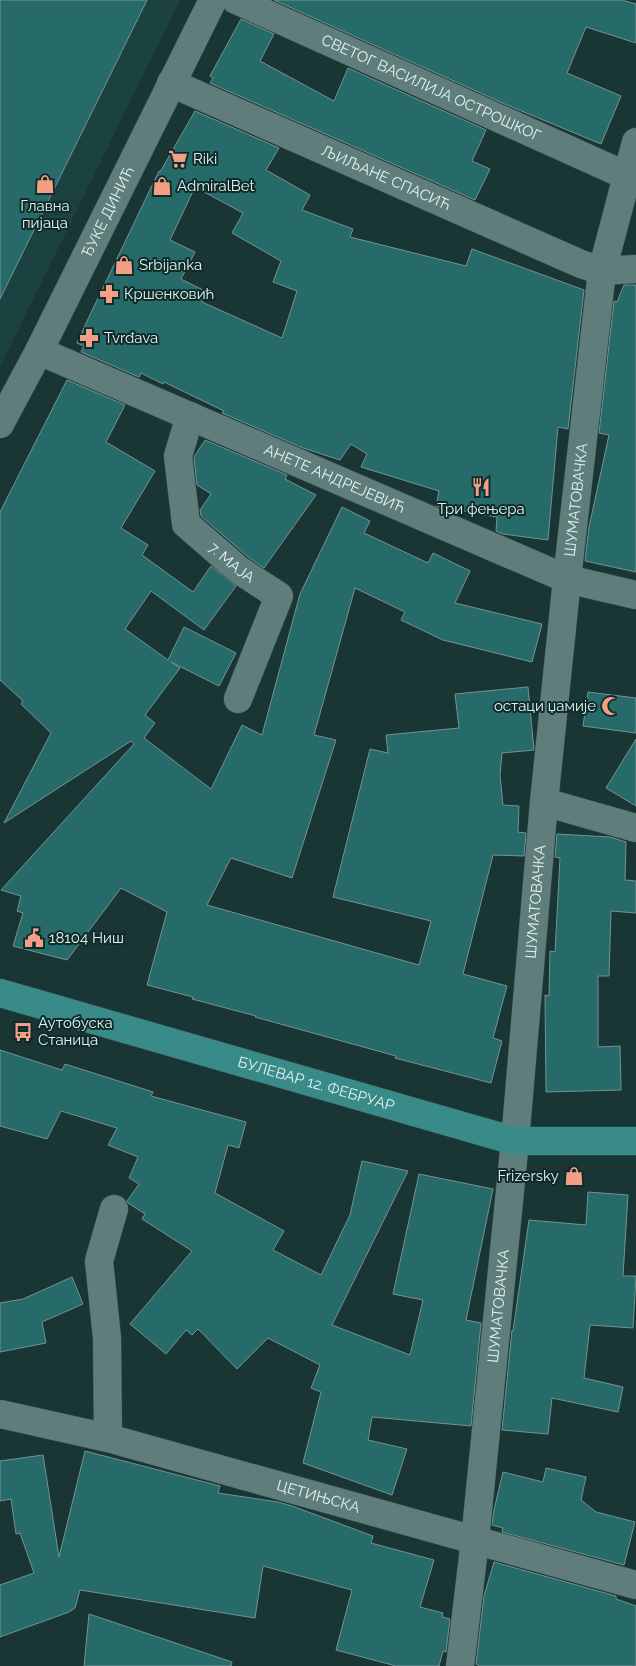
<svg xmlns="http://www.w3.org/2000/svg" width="636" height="1666" viewBox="0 0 636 1666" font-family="Raleway,sans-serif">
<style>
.built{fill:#1b4241}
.building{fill:#266b6a;stroke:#759391;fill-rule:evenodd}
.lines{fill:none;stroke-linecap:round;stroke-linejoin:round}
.minor-casing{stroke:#3c5453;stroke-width:29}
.major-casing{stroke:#3c5453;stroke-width:29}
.minor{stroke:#5f7d7b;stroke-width:28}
.major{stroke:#398b89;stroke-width:28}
.labels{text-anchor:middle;stroke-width:4;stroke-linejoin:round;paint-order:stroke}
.street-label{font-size:15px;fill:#e2f2f1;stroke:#0e2b2a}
.poi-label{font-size:15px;fill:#e2f2f1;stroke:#0e2b2a;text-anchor:start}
</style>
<rect width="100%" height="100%" fill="#193534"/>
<polygon class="built" points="0,0 180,0 0,367"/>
<g class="building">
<polygon points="0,0 147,0 0,299"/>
<polygon points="274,0 622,0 636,4 636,43 586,27 567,73 621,96 601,144 507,105"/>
<polygon points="241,19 274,34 260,61 334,101 348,68 486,130 472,161 490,169 475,200 210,83 213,78 210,76"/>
<path d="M195,111l84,37 -13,22 44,25 -8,15 51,19 -3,8 116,29 6,-17 112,41 -16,139 -10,-2 -10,113 -45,-6 -7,-3 1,-14 -61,-11 3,-15 -78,-24 6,-13 -16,-10 -11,16 -37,-12 -81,-35 2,-2 -60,-29 -1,2 -22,-11 -2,4 -58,-25 3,-6 -7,-3 11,-24 71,-148 1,1zM195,187l48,26 -11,20 49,28 -8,21 24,9 -15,47 -80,-36 5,-10 -26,-13 14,-27 -25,-12z"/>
<polygon points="624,285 636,285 636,572 585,561 589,527 609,435 599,433 614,301 617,302"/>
<polygon points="67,380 125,405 106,442 155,471 121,528 148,545 142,555 193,592 211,566 236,586 204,630 151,591 125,629 168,660 184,627 236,653 219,686 171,662 180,668 145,715 155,723 144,738 211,789 242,725 262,735 300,594 342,507 370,521 364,533 428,563 433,553 470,571 455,603 542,624 532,662 443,640 401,620 405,612 355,588 314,735 336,740 292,878 231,858 207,905 419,965 431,921 333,897 370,749 388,753 386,735 459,728 455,694 528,687 534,750 502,753 500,775 503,805 519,806 518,832 526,833 524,856 493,855 463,974 507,986 493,1038 502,1041 491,1083 395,1058 396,1056 255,1017 256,1016 192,999 193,997 147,985 167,912 121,888 67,960 13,946 23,913 17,911 21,896 1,890 134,744 131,741 4,823 51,733 21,704 23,701 0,680 0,512"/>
<polygon points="205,440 287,475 285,479 316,495 264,568 248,557 201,516 200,510 211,494 197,485 194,457"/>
<polygon points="588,692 636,698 636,733 583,726"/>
<polygon points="636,739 636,806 606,788"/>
<polygon points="557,834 610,837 626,842 625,880 636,881 636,913 611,911 609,976 598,976 598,1047 620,1046 621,1090 546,1092 545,995 549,996 550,951 555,952 560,858 555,857"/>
<polygon points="0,1050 62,1070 65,1064 153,1092 151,1096 246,1122 239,1148 228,1145 215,1193 284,1231 273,1250 321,1275 350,1215 362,1161 408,1171 332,1325 410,1355 423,1300 393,1294 419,1174 493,1189 466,1320 481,1323 471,1426 372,1417 368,1440 407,1449 392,1495 303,1463 321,1392 311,1388 320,1365 268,1338 237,1369 198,1329 192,1335 186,1330 166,1354 130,1324 192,1251 142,1219 145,1214 128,1203 127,1201 139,1184 129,1178 138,1157 108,1145 117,1128 61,1111 47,1139 0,1126"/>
<polygon points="588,1192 628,1195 623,1276 636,1276 633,1328 590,1325 584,1378 623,1387 618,1412 552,1398 548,1434 502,1430 512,1330 513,1331 529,1220 586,1225"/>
<polygon points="72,1277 83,1304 42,1322 46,1343 0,1352 0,1303 23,1299"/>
<polygon points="85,1451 220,1486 218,1493 278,1502 292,1506 373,1536 371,1543 434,1560 420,1607 443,1613 442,1617 450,1619 446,1652 443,1651 439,1666 396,1666 336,1650 352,1590 263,1566 255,1618 80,1590 75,1608 69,1612 0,1637 0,1585 34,1573 20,1533 16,1534 11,1499 0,1501 0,1461 43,1455 59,1557"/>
<polygon points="546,1468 586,1477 581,1500 596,1512 635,1522 624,1565 502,1532 503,1528 492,1525 494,1510 503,1472 543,1482"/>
<polygon points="494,1562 616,1596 616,1599 636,1606 636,1666 480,1666 476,1664 484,1596"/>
<polygon points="89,1614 232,1662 231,1666 84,1666"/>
</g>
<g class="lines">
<g class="minor-casing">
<g id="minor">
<path id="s1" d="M236,0l391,176"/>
<path id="s2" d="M171,83l410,181 21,7 34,-2"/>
<path id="s3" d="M39,351l528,228 69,16"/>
<path id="s4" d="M190,416l-12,40 8,68 53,46 40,26 -41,103"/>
<path id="s5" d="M0,424l39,-73 174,-351"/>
<polyline points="544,802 636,828"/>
<path id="s6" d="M0,1414l108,24 528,147"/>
<polyline points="108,1438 107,1338 99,1261 114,1209"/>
<path id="s7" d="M460,1666l15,-126 40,-399 29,-339 23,-223 35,-308 34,-129"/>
</g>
</g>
<g class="major-casing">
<g id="major">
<path id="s8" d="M0,993l515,148h121"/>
</g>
</g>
<use href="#minor" class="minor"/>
<use href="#major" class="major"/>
</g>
<defs>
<g id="supermarket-bare" transform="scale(1.5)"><path d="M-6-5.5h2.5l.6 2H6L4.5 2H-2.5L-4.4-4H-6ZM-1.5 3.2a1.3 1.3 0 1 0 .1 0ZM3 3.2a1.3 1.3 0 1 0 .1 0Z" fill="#f39f86" stroke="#0e2b2a" stroke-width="2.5" paint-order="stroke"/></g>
<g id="shop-bare" transform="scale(1.5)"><path d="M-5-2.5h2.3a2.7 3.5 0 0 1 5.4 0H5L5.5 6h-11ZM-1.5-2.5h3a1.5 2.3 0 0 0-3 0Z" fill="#f39f86" stroke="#0e2b2a" stroke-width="2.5" paint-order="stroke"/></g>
<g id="pharmacy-bare" transform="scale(1.5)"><path d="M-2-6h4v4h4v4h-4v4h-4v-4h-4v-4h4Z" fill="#f39f86" stroke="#0e2b2a" stroke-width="2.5" paint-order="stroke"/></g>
<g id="restaurant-bare" transform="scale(1.5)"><path d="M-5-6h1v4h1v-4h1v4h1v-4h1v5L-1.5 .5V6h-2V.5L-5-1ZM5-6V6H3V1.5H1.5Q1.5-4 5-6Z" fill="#f39f86" stroke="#0e2b2a" stroke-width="2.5" paint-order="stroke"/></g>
<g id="mosque-bare" transform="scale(1.5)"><path d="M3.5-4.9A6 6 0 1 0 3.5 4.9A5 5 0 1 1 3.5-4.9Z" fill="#f39f86" stroke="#0e2b2a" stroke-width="2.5" paint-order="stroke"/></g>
<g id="civic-bare" transform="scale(1.5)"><path d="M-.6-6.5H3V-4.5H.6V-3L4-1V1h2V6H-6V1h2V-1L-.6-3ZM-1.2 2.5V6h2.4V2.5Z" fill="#f39f86" stroke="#0e2b2a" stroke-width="2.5" paint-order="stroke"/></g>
<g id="bus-bare" transform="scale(1.5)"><path d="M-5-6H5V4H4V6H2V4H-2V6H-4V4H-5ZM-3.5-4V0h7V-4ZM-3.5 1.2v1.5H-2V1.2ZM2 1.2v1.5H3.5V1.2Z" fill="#f39f86" stroke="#0e2b2a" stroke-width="2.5" paint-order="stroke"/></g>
</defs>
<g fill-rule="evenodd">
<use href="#supermarket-bare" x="178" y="159"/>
<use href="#shop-bare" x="45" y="184"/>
<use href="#shop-bare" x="162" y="186"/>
<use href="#shop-bare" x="124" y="265"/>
<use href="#pharmacy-bare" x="109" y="294"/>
<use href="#pharmacy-bare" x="89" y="338"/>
<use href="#restaurant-bare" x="481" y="487"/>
<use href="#mosque-bare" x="611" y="706"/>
<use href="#civic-bare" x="34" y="938"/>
<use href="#bus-bare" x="23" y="1032"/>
<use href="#shop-bare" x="574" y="1176"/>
</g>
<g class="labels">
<g class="street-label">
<text dy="5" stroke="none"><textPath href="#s1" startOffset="214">СВЕТОГ ВАСИЛИЈА ОСТРОШКОГ</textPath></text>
<text dy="5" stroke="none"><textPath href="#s2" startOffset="235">ЉИЉАНЕ СПАСИЋ</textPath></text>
<text dy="5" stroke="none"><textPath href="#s5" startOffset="238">ЂУКЕ ДИНИЋ</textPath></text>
<text dy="5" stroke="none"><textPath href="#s3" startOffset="322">АНЕТЕ АНДРЕЈЕВИЋ</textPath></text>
<text dy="5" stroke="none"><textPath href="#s7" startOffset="1172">ШУМАТОВАЧКА</textPath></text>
<text dy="5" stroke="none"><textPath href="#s4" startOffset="170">7. МАЈА</textPath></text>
<text dy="5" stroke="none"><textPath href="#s7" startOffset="768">ШУМАТОВАЧКА</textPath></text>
<text dy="5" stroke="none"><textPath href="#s8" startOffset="329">БУЛЕВАР 12. ФЕБРУАР</textPath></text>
<text dy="5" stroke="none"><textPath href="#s7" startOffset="362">ШУМАТОВАЧКА</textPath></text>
<text dy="5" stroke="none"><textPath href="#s6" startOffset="329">ЦЕТИЊСКА</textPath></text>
</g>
<g class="poi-label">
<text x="193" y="164">Riki</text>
<text x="177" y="191">AdmiralBet</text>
<text x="45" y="211" text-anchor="middle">Главна<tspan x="45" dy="17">пијаца</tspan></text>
<text x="139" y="270">Srbijanka</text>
<text x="124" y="299">Кршенковић</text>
<text x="104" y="343">Tvrđava</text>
<text x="481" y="514" text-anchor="middle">Три фењера</text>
<text x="596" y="711" text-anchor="end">остаци џамије</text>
<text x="49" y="943">18104 Ниш</text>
<text x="38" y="1028">Аутобуска<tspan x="38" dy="17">Станица</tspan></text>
<text x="559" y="1181" text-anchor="end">Frizersky</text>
</g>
</g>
</svg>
